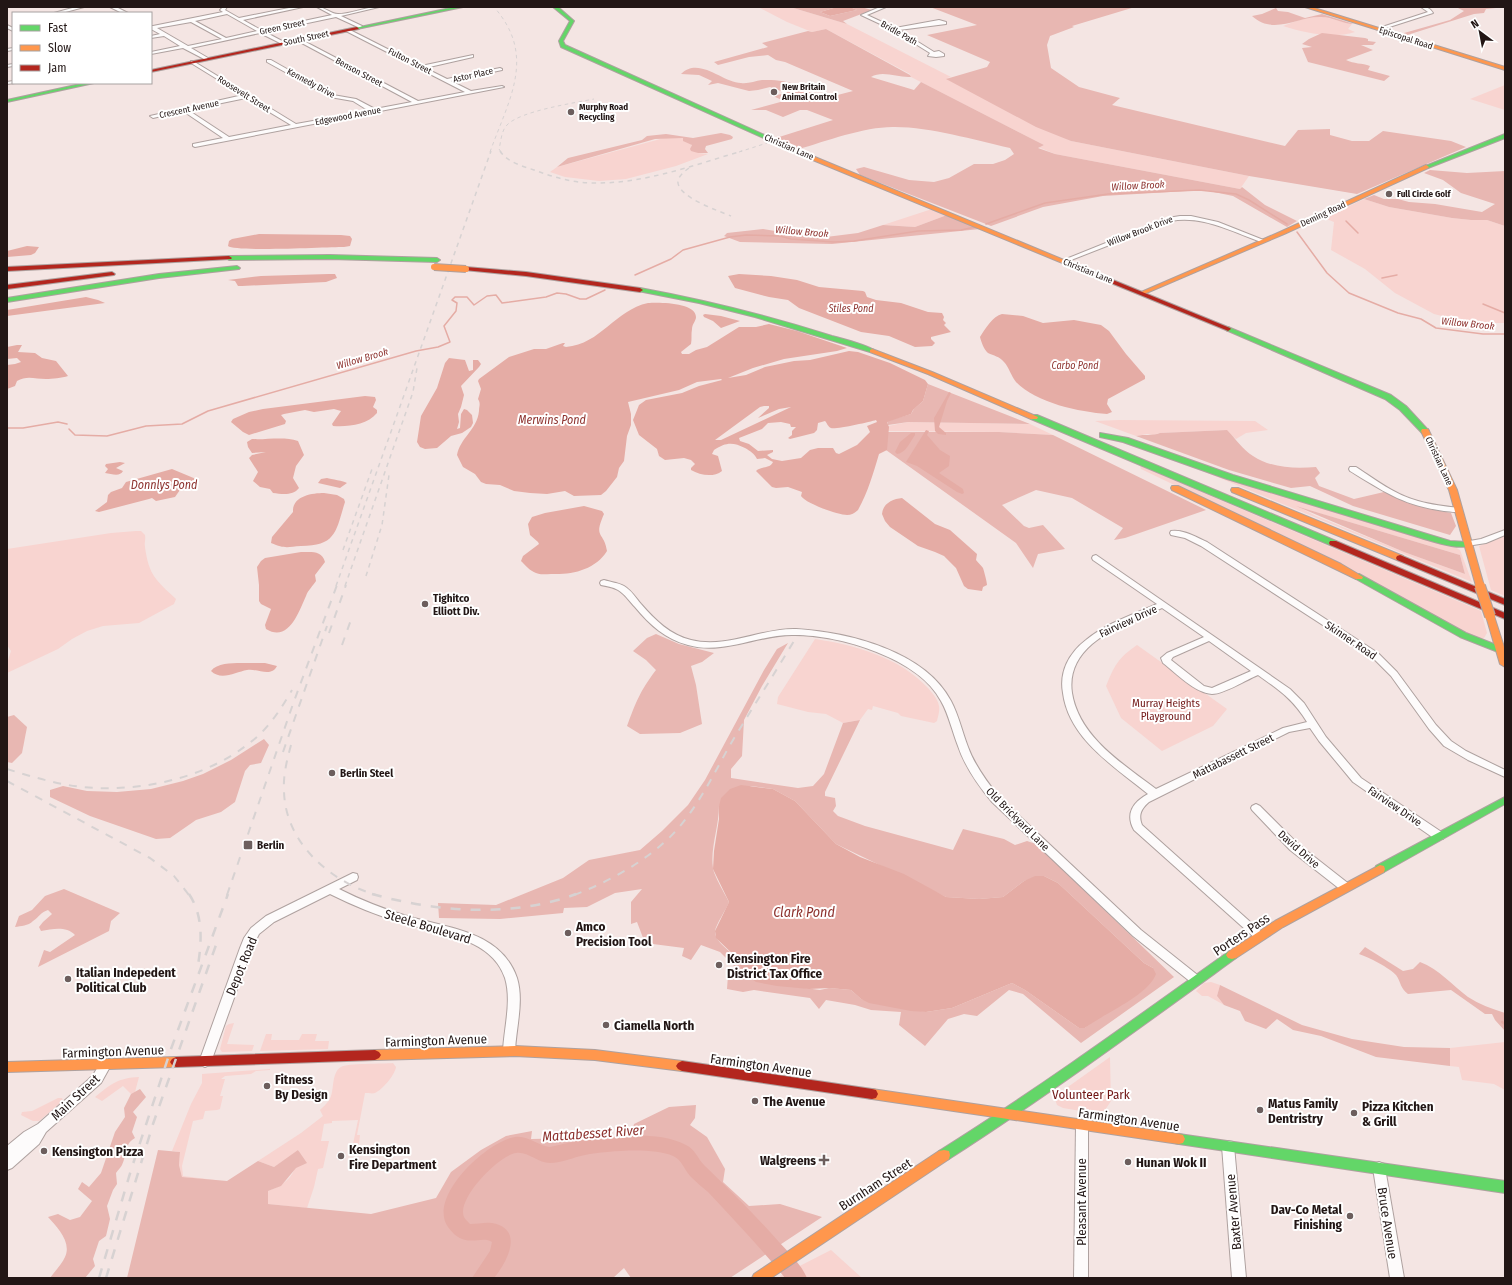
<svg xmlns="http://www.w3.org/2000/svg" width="1512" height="1285" viewBox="0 0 1512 1285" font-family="'Fira Sans Condensed',sans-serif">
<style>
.green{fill:#f8d4d0;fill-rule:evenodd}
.forest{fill:#e8b7b2;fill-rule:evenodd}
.water{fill:#e5aca5;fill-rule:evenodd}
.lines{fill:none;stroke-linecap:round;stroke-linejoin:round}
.stream-far1{stroke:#e5aca5;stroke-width:1.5}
.stream{stroke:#e5aca5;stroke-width:2.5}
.river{fill:#e5aca5;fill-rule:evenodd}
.street-casing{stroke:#aea19f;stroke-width:2}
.fast-casing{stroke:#aea19f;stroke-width:2}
.slow-casing{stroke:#aea19f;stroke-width:2}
.jam-casing{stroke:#aea19f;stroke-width:2}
.street{fill:#fdfbfb;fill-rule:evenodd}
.fast{fill:#63d668;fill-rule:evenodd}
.slow{fill:#ff974d;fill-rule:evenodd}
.jam{fill:#b3261e;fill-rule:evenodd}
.rail-far3{stroke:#d7d2d2;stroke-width:1;stroke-dasharray:3.5 3.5;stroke-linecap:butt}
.rail-far2{stroke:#d7d2d2;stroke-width:1.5;stroke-dasharray:4.5 4.5;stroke-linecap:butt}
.rail-far1{stroke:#d7d2d2;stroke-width:2;stroke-dasharray:8 8;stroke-linecap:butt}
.rail{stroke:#d7d2d2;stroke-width:2.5;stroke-dasharray:10 10;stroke-linecap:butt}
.slow-bridge-far1-casing{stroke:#aea19f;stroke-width:8;stroke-linecap:butt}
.slow-bridge-casing{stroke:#aea19f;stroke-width:12;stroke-linecap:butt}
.slow-bridge-far1{stroke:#ff974d;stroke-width:6}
.slow-bridge{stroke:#ff974d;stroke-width:10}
.poi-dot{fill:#6c5e5d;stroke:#fff;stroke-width:1.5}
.labels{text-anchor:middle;stroke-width:4;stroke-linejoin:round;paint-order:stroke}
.far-street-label{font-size:9px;fill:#221615;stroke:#fff}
.far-poi-label{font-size:9px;font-weight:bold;fill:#221615;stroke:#fff;text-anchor:start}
.far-water-label{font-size:10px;font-style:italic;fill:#8e332f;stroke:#fff}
.poi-label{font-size:11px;font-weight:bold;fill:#221615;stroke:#fff;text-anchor:start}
.street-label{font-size:11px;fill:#221615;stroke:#fff}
.park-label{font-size:11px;fill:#711716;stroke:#fff}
.water-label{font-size:12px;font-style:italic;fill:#8e332f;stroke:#fff}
.near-street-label{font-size:13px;fill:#221615;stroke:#fff}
.near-poi-label{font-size:13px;font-weight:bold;fill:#221615;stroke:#fff;text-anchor:start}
.near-park-label{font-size:13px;fill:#711716;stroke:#fff}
.near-water-label{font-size:14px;font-style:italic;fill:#8e332f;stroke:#fff}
</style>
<rect width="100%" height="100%" fill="#f4e5e3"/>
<g class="green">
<polygon points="758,7 790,7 847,24 951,77 947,78 1071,141 1249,176 1240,189 1055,154 1038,147 1044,145 911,77 910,74 826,29 812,32 787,22"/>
<path d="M1320,16l32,8 -4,5 7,3c-23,7 -50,1 -72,-6l16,-6z"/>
<polygon points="1505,85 1505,110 1470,99"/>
<polygon points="664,138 684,138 692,145 691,147 698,153 708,154 676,166 626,179 599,181 565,177 550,172 557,167"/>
<polygon points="1364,199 1389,207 1452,218 1471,220 1487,220 1505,226 1505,323 1470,323 1434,314 1395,293 1365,269 1331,250 1334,222 1324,218"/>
<polygon points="932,209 947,215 915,227 883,225"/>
<polygon points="1119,420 1255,421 1268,430 1246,433 1236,439 1226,430 1160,433 1153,435 1147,434 1136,436 1095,421"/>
<polygon points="908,422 1030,424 1053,435 999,432 888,431 888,426"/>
<path d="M1188,465l267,82 5,3 12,32zM1299,507l161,48 5,19 -61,-22 -88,-36z"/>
<polygon points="1140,466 1481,611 1487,633 1484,638 1479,639 1324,557 1141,469"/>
<path d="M136,531h5l4,4c1,4 -1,8 0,12 4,29 11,33 31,52l-2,5 -35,19 -36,3 -16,5 -15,8 -14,10 -51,24v-10l4,-12 -4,-6v-96l104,-16z"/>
<polygon points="1505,536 1505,596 1491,590 1479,546"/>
<path d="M815,639c40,6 84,18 113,49 4,5 10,11 11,18 1,4 -1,11 -2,15l-3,2 -33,-7 -3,-3 -25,-7 -1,4 -4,-1 -8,11 -17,3 -17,-9 -18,-2 -31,-8 1,-7z"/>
<path d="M1137,645l90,64 -14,17 -51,25 -41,-33 -15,-32c8,-20 12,-28 31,-41z"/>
<polygon points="1211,982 1220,985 1217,996 1224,1005 1208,996 1202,996 1196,991 1204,983"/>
<polygon points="234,1023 227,1044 254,1045 252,1051 222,1052 220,1049 226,1026 229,1024"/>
<polygon points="266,1034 272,1034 271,1040 299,1040 302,1034 317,1034 315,1041 329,1041 328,1049 260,1051"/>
<polygon points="1505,1042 1505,1090 1494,1084 1462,1080 1459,1067 1450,1066 1450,1048"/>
<polygon points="1110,1057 1111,1101 1105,1110 1105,1115 1063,1108 1057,1105 1055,1099 1058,1094"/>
<path d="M393,1063l3,4c-1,8 -14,23 -21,26 -2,1 -7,0 -10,0l-8,42h3l-1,9h-6l5,-24 -26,1v2l-8,1 -3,17h8l-6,27 -5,1 -4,18 -7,21 -39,-4v-13c22,-8 28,-18 31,-41l-25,17 -16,-6 43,-28 22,-17 -3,-6c4,-4 9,-8 11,-14 3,-9 1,-24 10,-29 6,-4 42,-3 52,-4z"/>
<polygon points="270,1069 270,1070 256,1071 251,1074 225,1076 221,1079 225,1079 220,1096 223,1096 220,1109 217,1110 205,1111 203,1119 193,1121 182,1166 183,1176 223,1181 182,1177 179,1165 180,1152 172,1151 191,1104 202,1083 202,1074"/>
<path d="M139,1077l-4,15 -4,2 -8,-8 -21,15 -7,-4c16,-13 23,-19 44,-20z"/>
<polygon points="58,1098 62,1098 63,1101 39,1121 33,1121 21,1115 22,1112 32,1111"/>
<polygon points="831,1250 862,1278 781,1278 780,1276"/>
</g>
<g class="forest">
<polygon points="790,7 837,7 820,12 830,16 857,10 850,7 861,7 872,10 843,21 847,24"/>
<polygon points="930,7 1135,7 1072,26 1074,27 1050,36 1047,45 1051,68 1079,87 1120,98 1112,105 1285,146 1298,130 1330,129 1330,135 1352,141 1369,141 1383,131 1451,141 1466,147 1357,194 1249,176 1071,141 1036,127 946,79 987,67 990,62 927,35 977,25"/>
<polygon points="1456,7 1496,8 1486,9 1484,13 1474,14 1404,36 1397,35 1450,20 1464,11"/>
<path d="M1276,8l2,3 10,1 17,6 17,-4 32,10c-11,0 -22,-7 -33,-7 -23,-1 -47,19 -69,-1l10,-2z"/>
<path d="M826,29l84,46 1,2c-13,1 -28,-7 -40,0l43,13 7,-8 123,63 -6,3 17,6 185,35 2,-2 23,18 32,16 -10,6 -54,-31 -29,-6 -101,6 -60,11 -52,19 -131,-51 -4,-6 8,-2 45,13 25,2 15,-4 25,-14h19l12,-4 9,-6 -4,-6c-36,-8 -79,-21 -115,-21 -28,-1 -69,14 -96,22l-23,-11 57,-18 -26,-10h-7l-17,7 -17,-7h-15l33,-9 -11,-5 13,-3 -16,-6 -12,3 -9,1 -31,-8 -10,2 4,-4 -13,-6 -18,-1c18,-18 42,9 60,9 7,1 14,-2 21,-3 27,-1 40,6 64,18l27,-7 -68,-29 -9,-2 -8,-5 -19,2 -31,8 -4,-3 54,-15 -6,-4 46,-12 4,1z"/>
<path d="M1322,33l43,5 3,1v2l8,1 -3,3h-12l12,5 -27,10c8,4 16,3 24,6l-2,4 22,6 -6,5 -76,-19 -6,-14 10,-1 -10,-3 7,-5z"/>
<polygon points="721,133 730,135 733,137 732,139 706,146 705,149 708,153 698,153 691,151 690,149 692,145 683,141 683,138 655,139 557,167 568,158 642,140 647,136 666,134 693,138"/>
<polygon points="1430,170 1467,173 1505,171 1505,226 1487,220 1471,220 1452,218 1389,207 1364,199 1374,195 1384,199 1398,199 1409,202 1435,204 1482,212 1495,204 1461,193 1443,180 1424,173"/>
<polygon points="947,215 980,229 832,244 740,242 724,236 727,233 763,229 818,238 858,233 883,225 915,227"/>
<polygon points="928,384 1030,424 908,422 888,425 887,421 911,414 914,409 923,401"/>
<path d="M1227,430c8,8 16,20 26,26 18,12 42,13 63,11l4,6 -5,5 4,8 35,13 30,-7 41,16 26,5 5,13 -6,9 -97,-29 -43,-20 -19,2 -62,-18 -93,-34c9,-2 16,0 24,-3z"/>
<polygon points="888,432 999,432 1053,435 1206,510 1125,538 1114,540 1123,528 1072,498 1036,490 1002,505 1024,526 1029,528 1043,525 1065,549 1038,554 1033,568 1016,543 886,450"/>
<polygon points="1296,506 1460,555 1465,574 1404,552"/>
<path d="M656,634l23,10 35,9 -12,9 -11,4 5,19 6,39 -22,9 -40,1 -13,-8c9,-24 13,-35 29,-56l-10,-10 -13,-9 14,-13z"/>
<path d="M788,643l-26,43 -18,34 -2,36 -11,13v9l67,10 15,-2 11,-12 19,-51 17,-3 -35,72v4l10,2 1,8 -3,5 5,5 27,10 88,24 10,-21 41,10 11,6 12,-4 9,3 138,133 -93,66 -58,-49 -14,-4 -32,26 -13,-2 -16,5 -23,27 -26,-21 2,-13 -30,-2 -16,-5 -29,-5 -7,9 -9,-11 -56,-8 -11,2 -16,-3 1,-14 9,-6 -17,-17 -19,-7 -10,15 -9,-4 2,-8 -39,-5 -8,-21 -6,2v-22l11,-13 -27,4 -28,14 -23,1 -1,5 -63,6 -61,-1 -1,-15 58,2 67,-27 26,-18 51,-10 22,-19 26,-26 17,-25 59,-110 13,-21zM751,786l22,3 22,12 41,43 110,53 33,2 24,-2 21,-16 20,-5 14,7 86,80 9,5 -62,55 -6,5h-6l-54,-38 -13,-7 -60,25 -26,4 -65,-13 -10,-9 -22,-2 -9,2 -23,-3 -57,-21c-3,-13 -26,-22 -25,-35 1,-7 11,-21 14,-29 -4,-8 -15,-26 -16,-34 -3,-20 6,-41 6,-62z"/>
<polygon points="14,715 27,727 22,753 12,763 7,762 7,717"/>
<polygon points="264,739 269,745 261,763 250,765 245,771 235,802 221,812 196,820 170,838 156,839 90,816 50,797 50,790 63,786 87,791 117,792 151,789 183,781 203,774 231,760"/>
<path d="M64,889l56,24 -9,8 -2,10 -71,36 6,-17 6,2 25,-17c-9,-9 -22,-6 -34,-4l-2,-4 4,-5 9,-8 -4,-4c-7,2 -9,7 -15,11 -5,5 -12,5 -18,6l4,-11 13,-6 13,-14z"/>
<path d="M1365,947l38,24 10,-2 7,-7c19,7 32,23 48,35 11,7 24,12 37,16v18l-10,-11 -3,-6h-7l-34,-24 -43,4c-8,-6 -7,-12 -12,-19 -6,-7 -28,-18 -37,-21z"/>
<polygon points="1220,985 1302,1025 1352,1039 1404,1047 1450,1048 1450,1066 1376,1057 1321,1036 1293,1030 1277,1019 1266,1029 1245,1021 1240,1011 1224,1005 1217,996"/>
<path d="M140,1089l6,8 -13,15 4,5 -5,15 3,6c-11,6 -8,17 -13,27 -1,2 -4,5 -6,8l1,11 -4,6 -6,16 3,13 -4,17 -7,5 -6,18 2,7 -10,12h-35c5,-7 12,-14 15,-21 7,-15 -8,-30 -17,-40l10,-3 12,6 10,-3 12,-16 -14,-12 4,-7 7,5 12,-14 14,-41 10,-15 -1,-9 7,-14z"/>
<polygon points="696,1105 695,1118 690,1125 707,1137 725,1169 723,1182 749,1206 780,1204 822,1217 730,1278 631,1278 624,1268 613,1278 127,1278 158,1150 180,1152 179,1165 182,1177 227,1181 258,1161 274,1167 298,1150 307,1163 296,1168 281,1186 268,1191 268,1204 371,1214 436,1198 451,1172 481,1150 506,1136 532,1131 531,1139 631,1137 634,1124 669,1107"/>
</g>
<g class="water">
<polygon points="837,7 850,7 857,10 830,16 820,12"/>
<path d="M259,234l82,1 9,1 2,3 -2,7 -6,1c-16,0 -109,5 -116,-1l1,-5 3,-2z"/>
<polygon points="27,246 39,247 35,253 31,255 7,257 7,251"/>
<polygon points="329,274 335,274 337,278 326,282 242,286 238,286 235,281 228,280 261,276"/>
<polygon points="739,274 771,276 797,280 819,287 863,291 865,292 867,297 876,300 901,303 928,312 942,313 944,317 943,320 946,323 944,325 951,332 931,337 931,339 935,343 932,346 915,347 889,336 861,332 799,308 788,300 769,297 735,288 728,276"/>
<polygon points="86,297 98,300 105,303 7,316 7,310"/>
<path d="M648,303c9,-1 48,-1 48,14 0,4 -4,7 -4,12 -1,5 0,10 -1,15l-10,8 1,2h7l7,-4 11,-3 32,-20h17l13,-3 28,7 50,17 -10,3 -53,8 -31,9 -25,10 18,-3 19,-8 29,-6 16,-1 39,-9 9,1 32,11 35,17 3,4 -5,17 -10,9 -2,4 -24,8 2,5 -2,23 -8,4c-6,20 -11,38 -21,56 -3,3 -7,5 -11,5 -9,0 -42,-12 -46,-19l1,-4 -14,-5 -12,1 -4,-1 -16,-16c5,-5 14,-2 17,-9l-8,-4 -8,1c-3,-6 -7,-8 -12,-11 -12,-6 -19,-6 -31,2l-2,4 6,2 4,15c-9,7 -22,4 -31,-1v-2l4,-4 -4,-4 -7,-2 -19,2 -6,-4 -2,-7 -18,-14 -6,-15 6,-15 7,-5 36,-7 17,-7 23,-6 -1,-1 -24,3 -18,8 -51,12 3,12v11l-4,11 -3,25 -5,7 -2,9 -11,14 -5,4 -27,1 -9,-5 -18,3 -17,-1 -16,-2 -14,-6 -14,-1 -5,-2 -6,-8 -12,-7 -6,-12c3,-17 20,-25 22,-44 0,-5 2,-7 -1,-12l3,-10 -3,-8 1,-2 30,-22 25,-8h12l17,-6h2l-2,3 3,1c35,-3 49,-37 82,-44zM764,406h5v2l-11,10 21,-9 12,-2 -70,33h-6l45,-33zM876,420l1,2 -10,4 3,6 -13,13 -18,9 -3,-1 -3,-5h-15l-8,2 -9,8 -19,3 -10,-2 -5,-4 6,-3v-2l-15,1 -9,-7 -9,-3 -1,-3 23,-9 6,-6 13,-1 9,2 1,3h5l-4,4v4l-4,3 2,1 24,-6 3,-3 1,-7 7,-2c2,2 3,6 6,7 3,2 39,-6 45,-8z"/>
<polygon points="705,314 721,316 740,321 721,328 713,321 704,317 703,315"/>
<path d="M1002,314l21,2 20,7 31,-3 27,5 8,6 17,23 19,22v3l-37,20 -1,5 5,8 -5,2c-27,-2 -71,-11 -91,-32 -5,-6 -7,-15 -12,-20 -5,-6 -10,-6 -16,-9 -4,-3 -7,-12 -8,-16 5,-8 13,-21 22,-23z"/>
<path d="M17,345h5l-4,7 17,1 7,5 14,3 12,15c-6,2 -16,3 -22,3 -11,0 -19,-4 -29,2l-2,5 -8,3v-24l8,-1 6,-2 -4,-4 -10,1v-12z"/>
<polygon points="449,358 465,360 469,371 473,370 473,360 478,360 481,364 479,367 461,386 464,395 461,407 458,414 459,422 457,429 460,428 461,414 464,409 467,410 472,415 473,423 471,427 462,433 451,436 437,448 425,449 420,447 417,442 421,416 437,388 445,363"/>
<polygon points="949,392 951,393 947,401 939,427 946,433 946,435 938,434 935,431 934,418"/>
<path d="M365,396l10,1 1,3 -3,7 4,3v3c-10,12 -29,14 -44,13l-1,-2 9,-13 -7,-2 -20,3 -9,-2 -21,4 -3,1 5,6 -1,3 -36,11 -6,-3 -12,-10 2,-3 16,-7 14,-3z"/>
<polygon points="926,430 929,431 927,435 940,450 950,456 949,466 939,473 963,489 964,493 962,494 957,492 917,466 906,462"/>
<path d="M911,433h4v2c-5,7 -9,18 -18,19l-2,-2 5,-10z"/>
<path d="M252,439c14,1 32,-3 46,2l6,14 -8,11 -3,12 6,10c-6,8 -17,6 -26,5l-3,-4 -10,-2 -7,-6 5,-9 -9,-14 3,-3 14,-3 -14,1 -4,-6 -1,-5z"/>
<path d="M120,462l5,1 -9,5 7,3c-3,6 -11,3 -18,2l3,-4 -3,-3 1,-2z"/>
<polygon points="172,469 196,479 182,487 175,497 156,501 152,498 149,499 99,512 95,511 107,502 108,495 111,492 122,488 126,482"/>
<path d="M327,478c4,1 17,3 20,5l-7,5 -22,-5 3,-4z"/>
<path d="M324,493l13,2 7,4 1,3c-9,28 -8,44 -44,44 -14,1 -16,3 -30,-3l1,-6 21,-25c-1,-16 19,-19 31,-19z"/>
<path d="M902,498l33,26 15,6 27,24 -1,6c2,3 5,5 7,8 1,3 4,14 4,17l-4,2 -1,4 -14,-2 -4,-3 -8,-18 -12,-12 -9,-4 -17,-6 -28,-19 -5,-6 -3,-7c1,-11 11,-15 20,-16z"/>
<path d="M584,506l18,5 2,3c-11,25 0,17 3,37 -12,19 -35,24 -56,23 -5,0 -11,1 -15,-1 -6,-2 -11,-8 -15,-12l2,-5 16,-12 -1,-2 -8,-7 -2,-11 4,-7 13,-4z"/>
<path d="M301,552c10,0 21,-2 24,10l-10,13 1,6c-3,5 -8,9 -10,15 -7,15 -17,47 -40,33l-1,-4 6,-16 -10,-5 -2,-3v-16l-2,-18 4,-6 4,-3z"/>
<path d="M241,663h24l12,3c-6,12 -20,2 -30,4 -11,2 -26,11 -36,1 6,-8 20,-8 30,-8z"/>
<path d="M741,785l32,4 22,12 41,43 24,13 44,17 42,23 33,2 24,-2 21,-16 11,-5h9l14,7 86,80 9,5 3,6c-7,21 -53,40 -71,54h-6l-54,-38 -13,-7 -60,25 -26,4 -15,-1 -42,-8 -8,-4 -10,-9 -22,-2 -20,1 -32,-3 -21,-4 -10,-7 -6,-9 -1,-6 -23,-22 -1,-7 14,-29 -16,-33 1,-18 5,-32v-13l2,-8 9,-9z"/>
</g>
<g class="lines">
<g class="stream-far1">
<polyline points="1346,221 1358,233"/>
<polyline points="986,224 1045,203 1108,194 1199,190 1236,194 1249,200 1287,224"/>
<polyline points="1297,232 1327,273 1349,293 1398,313 1421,319 1436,328 1483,334 1505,334"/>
<polyline points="635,275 671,259 683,250 730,237 746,235 780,236 791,239 834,242 854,241 918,231 961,230 975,227"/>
<polyline points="1382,278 1397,275"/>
<polyline points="1483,304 1505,313"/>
<polyline points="7,428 23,428 58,422 67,424"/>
<polyline points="69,429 75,435 107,436 146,426 182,424 208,411 416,351 438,347 450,342 444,326 456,311 457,303 452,300 455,297 467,297 474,305 487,296 496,295 502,303 546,297 557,293 566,294 580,299 586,299 605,290"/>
</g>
<polyline class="stream" points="1502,1022 1505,1024"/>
<path class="river" d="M620,1136c23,-1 46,-1 66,9 9,4 12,14 18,20 26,25 51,50 75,77 10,11 22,22 28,36h-22c-24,-30 -51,-58 -77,-86 -6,-5 -12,-10 -18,-16 -6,-7 -8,-16 -17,-20 -20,-9 -66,-5 -88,-1 -11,2 -23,8 -35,8 -12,0 -23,-12 -34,-10 -17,2 -60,46 -52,64 1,2 4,5 6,7 7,0 15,-2 22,-1 33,6 15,39 2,55h-22l18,-27 2,-9c-11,-8 -27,9 -44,-15 -21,-30 39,-86 67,-90 13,-2 23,9 35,10l35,-8z"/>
<g class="street-casing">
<g id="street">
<polygon points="76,7 84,7 62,13 54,13"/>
<polygon points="110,7 116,7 128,13 122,13"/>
<path d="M223,7h4l-2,3 14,8 55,-11h9l-60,13 18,10 71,-15 -15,-8c8,0 14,7 21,7 13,0 27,-7 41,-7l-38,9 21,10 -2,2 -24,-11 -71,15 19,10 -2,2 -22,-11 -69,15 17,10 -2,2 -23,-12 -32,6v-2l29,-6 -16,-10 -13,2v-2l9,-2 -9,-5v-3h2l70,-14 -3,-2zM227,14l30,17 -31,7 -31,-17zM191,22l31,17 -34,7 -31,-18z"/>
<polygon points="880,7 886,7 867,15 895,28 939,20 946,22 946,24 899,30 934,52 939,51 944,54 944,56 936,57 928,56 930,53 893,30 861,15"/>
<path d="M1421,7c6,0 9,1 12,6l-53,17 -4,-1 52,-17z"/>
<polygon points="7,25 13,28 13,31 7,28"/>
<path d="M348,29l73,37 52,-11v2l-48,11 22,11 53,-11 2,1v1l-51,11 20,10 31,-5 2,1 -309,60 -2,-1v-2l30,-6 -40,-27 -30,7 -3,-2 93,-21 -52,-32v-2h2l103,63 73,-13 -16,-10 -23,-4 -63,-35v-2h4l62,35 23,4 19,10 37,-7 -114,-61 2,-2 118,62 47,-9 -119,-61zM246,98l45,27 -62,12 -41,-27z"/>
<polygon points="13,48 13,50 7,51 7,49"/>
<polygon points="13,64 13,66 7,67 7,65"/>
<polygon points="13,81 13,83 15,83 7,84 7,82"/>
<path d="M1180,216h11l27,6 48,19 -5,1c-28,-10 -59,-27 -90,-21l-105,41 -5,-1 107,-43z"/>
<path d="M1350,467h6c20,13 39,28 62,34 13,4 27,5 40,7l4,2c-4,4 -12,1 -18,1 -42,-6 -59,-19 -94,-40l-1,-2z"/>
<polygon points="1505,530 1505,535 1486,543 1467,546 1463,544 1464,542 1481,539"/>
<path d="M1171,531c12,-2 25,6 36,11l171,111 19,19 39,53 15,16 15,10 39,19v7l-37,-17 -24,-14 -15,-17 -38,-53 -19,-19 -171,-111 -16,-8 -14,-3 -1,-2z"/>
<path d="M1096,555l194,134 14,14 22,34 35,41 82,55 1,3 -1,3h-8l-82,-57 -34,-41 -9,-13 -21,4 -140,70c-8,7 -11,13 -7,23l124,111 -2,3 -4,1 -4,-1 -122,-109c-9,-16 -1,-28 14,-36 -33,-27 -79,-55 -85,-101 -4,-21 6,-40 23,-53 21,-17 46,-25 71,-36l-64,-44 -1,-2 1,-2zM1162,608l42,29 -37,16 -6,5 2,5c13,10 32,30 49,31 12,0 34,-14 46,-19 21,15 35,24 49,47l-24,6 -127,61c-33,-25 -77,-52 -84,-96 -3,-20 5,-36 20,-49 20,-17 46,-25 70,-36zM1209,641l42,30 -39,17 -8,-2 -33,-26 2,-3z"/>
<path d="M604,580c6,2 15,3 20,6 7,4 12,12 17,18 14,16 29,31 50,36 36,9 70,-12 105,-11 52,3 129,22 155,72 8,15 11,31 17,46 7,19 19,35 32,51l141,132 59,47 2,3 -2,3 -4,1 -4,-1 -59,-47 -141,-134c-14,-17 -27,-35 -34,-56 -6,-15 -9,-31 -17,-45 -22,-43 -103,-67 -149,-66 -35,0 -69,20 -104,10 -23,-6 -38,-20 -53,-38 -5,-5 -10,-13 -17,-17 -5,-3 -12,-4 -17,-5l-1,-2 1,-2z"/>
<polygon points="1256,804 1260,806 1298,844 1349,884 1350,887 1349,890 1345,891 1341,890 1290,850 1252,810 1251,808 1252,806"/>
<path d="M353,873l4,1 1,3 -1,3 -18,9c22,11 44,20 68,27 40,12 94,15 110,62 7,23 -1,50 -2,73l-2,3 -4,2 -4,-2 -2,-3c1,-23 9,-50 2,-73 -14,-42 -69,-44 -105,-56 -24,-7 -48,-17 -70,-28l-56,28 -15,12 -7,14 -41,114 -2,3 -4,2 -4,-2 -2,-3 41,-114 4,-10 7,-10 15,-12z"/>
<polygon points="105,1060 109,1062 111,1065 101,1083 46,1132 39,1144 12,1168 7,1170 7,1146 24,1132 38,1124 88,1080 93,1075 101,1062"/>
<polygon points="1082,1120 1086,1121 1088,1125 1088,1278 1074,1278 1076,1125 1078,1121"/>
<polygon points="1228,1141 1233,1142 1234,1146 1246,1278 1232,1278 1222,1146 1223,1142"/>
<polygon points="1379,1162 1384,1164 1385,1168 1404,1278 1390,1278 1373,1168 1374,1164"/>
</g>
</g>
<g class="fast-casing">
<g id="fast">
<polygon points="455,7 463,7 357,29 355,28"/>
<polygon points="553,7 558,7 574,21 563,41 565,45 813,157 808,158 561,47 559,41 570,21"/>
<polygon points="85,83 94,83 7,102 7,100"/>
<polygon points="1505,134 1505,138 1428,168 1423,167"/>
<polygon points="330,255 437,258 440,260 437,262 330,259 229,260 226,258 229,256"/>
<polygon points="237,266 240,268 239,269 159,278 7,302 7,298 159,274"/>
<path d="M640,288c65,12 129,28 192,48 11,3 36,9 43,15l-1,1h-4l-115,-35 -56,-14 -61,-12v-2z"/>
<polygon points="1228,327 1391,395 1406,406 1429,431 1428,433 1422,433 1400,410 1385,399 1226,330 1226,328"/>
<polygon points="1031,415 1037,415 1336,541 1337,543 1333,545 1330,545 1031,419"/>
<path d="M1100,433l28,5 105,37 194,59 23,7 17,1 4,2c-8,8 -39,-3 -50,-6l-194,-59 -104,-37 -23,-5z"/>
<polygon points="1359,574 1466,633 1504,648 1505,651 1501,653 1498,652 1460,637 1356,579 1355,577 1356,575"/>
<polygon points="1505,797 1505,804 1384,872 1376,872 1375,869 1376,866"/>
<path d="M1232,951l4,1 2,3 -2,3c-95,69 -189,138 -287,201l-5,1 -5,-1 -1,-4 1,-4c99,-62 194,-131 289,-199z"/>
<polygon points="1179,1134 1505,1181 1505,1193 1179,1144 1175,1143 1173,1139 1175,1135"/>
</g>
</g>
<g class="slow-casing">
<g id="slow">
<polygon points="1305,7 1311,7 1505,67 1505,70"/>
<polygon points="810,155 1093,272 1094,273 1089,274 808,158 808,156"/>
<polygon points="1426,165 1429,167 1428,168 1284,234 1144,294 1139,293 1280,232"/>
<polygon points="872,349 932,372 1038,417 1037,419 1031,419 928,374 870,352 870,350"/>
<polygon points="1422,429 1428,429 1429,431 1457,490 1484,586 1483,588 1477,588 1476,586 1449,490 1421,431"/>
<polygon points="1172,486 1178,486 1341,564 1363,577 1362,579 1356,579 1172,490 1171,488"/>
<polygon points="1232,488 1238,488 1403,556 1404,558 1403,560 1397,560 1232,492 1231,490"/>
<polygon points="1490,613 1494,616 1505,650 1505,667 1500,664 1486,616"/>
<polygon points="1380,865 1384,866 1385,869 1384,872 1283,927 1236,958 1232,959 1228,958 1226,955 1228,952 1275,921"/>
<polygon points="515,1046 595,1050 682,1061 686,1063 688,1066 686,1069 682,1071 595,1060 515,1056 375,1060 371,1058 369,1055 371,1052 375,1050"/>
<polygon points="176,1057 180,1059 182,1062 180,1065 176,1067 7,1072 7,1062"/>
<polygon points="872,1089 1179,1134 1183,1135 1185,1139 1183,1143 1179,1144 872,1099 868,1098 866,1094 868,1090"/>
<polygon points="944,1150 949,1151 950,1155 949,1159 771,1278 752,1278 754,1274 939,1151"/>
</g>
</g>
<g class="jam-casing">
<g id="jam">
<polygon points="357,27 359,29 151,72 151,70"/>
<polygon points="229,256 232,258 231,259 7,271 7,267"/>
<polygon points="466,267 526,272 640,288 643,290 640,292 526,276 464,270 463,269"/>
<polygon points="1091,271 1230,328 1231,329 1228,331 1226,330 1089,274 1088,273"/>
<polygon points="112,272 115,274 114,275 7,289 7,285"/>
<polygon points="1330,541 1336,541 1505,613 1505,619 1330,545 1329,543"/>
<polygon points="1400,555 1505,599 1505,605 1397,560 1396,558 1397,556"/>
<polygon points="375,1050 379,1052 381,1055 379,1058 375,1060 176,1067 172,1065 170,1062 172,1059 176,1057"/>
<polygon points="682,1061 872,1089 876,1090 878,1094 876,1098 872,1099 682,1071 678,1069 676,1066 678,1063"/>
</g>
</g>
<use href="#street" class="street"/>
<use href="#fast" class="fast"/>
<use href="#slow" class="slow"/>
<use href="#jam" class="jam"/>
<g class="rail-far3">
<path d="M490,152c19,-53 47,-96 4,-145"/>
<path d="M501,152l-2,-3c2,-7 2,-18 8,-24 13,-14 67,-22 87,-26"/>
<polyline points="739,152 767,143"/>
</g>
<g class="rail-far2">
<path d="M500,151c7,11 22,15 34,19 19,7 39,13 59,13 51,1 101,-18 149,-32"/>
<path d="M689,168c-4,3 -12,9 -11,15 2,15 41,28 53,33"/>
<polyline points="343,550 372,469"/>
<polyline points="366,576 382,525 389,475"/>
<polyline points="336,586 491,151"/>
<polyline points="345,586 413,392 417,368"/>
</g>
<g class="rail-far1">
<polyline points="329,633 346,585"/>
<polyline points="342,645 352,617"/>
<path d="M291,745c-4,15 -8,30 -7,46 1,51 45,90 92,104"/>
<polyline points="283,752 327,626"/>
<path d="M7,769c29,9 59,18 89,19 57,2 118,-13 162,-52 14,-13 24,-29 34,-46"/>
<polyline points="7,781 150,858 174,876 189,895"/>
<polyline points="227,895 293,704 337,585"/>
<path d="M574,895c34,-13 67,-31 94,-56 27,-26 44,-62 62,-94 21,-35 43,-69 64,-104"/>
</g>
<g class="rail">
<path d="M189,894c14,21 13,46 9,71"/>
<path d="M372,894c65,18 141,24 204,0"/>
<polyline points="99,1278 131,1170 171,1049 228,894"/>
<polyline points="106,1278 153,1124 216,945"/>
</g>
<g class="slow-bridge-far1-casing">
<polyline id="slow-bridge-far1" points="434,267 466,269"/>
</g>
<g class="slow-bridge-casing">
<polyline id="slow-bridge" points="1480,586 1490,616"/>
</g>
<use href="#slow-bridge-far1" class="slow-bridge-far1"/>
<use href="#slow-bridge" class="slow-bridge"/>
</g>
<g class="poi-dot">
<circle cx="774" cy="92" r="4"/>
<circle cx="571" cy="112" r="4"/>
<circle cx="1389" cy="194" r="4"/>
<circle cx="425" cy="604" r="4"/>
<circle cx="332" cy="773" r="4"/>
<rect x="243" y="840" width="10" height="10" rx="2"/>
<circle cx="568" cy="933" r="4"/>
<circle cx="719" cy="965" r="4"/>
<circle cx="68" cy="979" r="4"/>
<circle cx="606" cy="1025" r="4"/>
<circle cx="267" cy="1086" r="4"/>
<circle cx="755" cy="1101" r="4"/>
<circle cx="1260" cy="1110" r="4"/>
<circle cx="1354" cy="1113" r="4"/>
<circle cx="44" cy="1151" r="4"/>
<circle cx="341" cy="1156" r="4"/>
<path d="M822 1154h4v4h4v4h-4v4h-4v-4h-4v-4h4z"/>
<circle cx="1128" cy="1162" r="4"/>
<circle cx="1350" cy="1216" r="4"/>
</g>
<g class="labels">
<g class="far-street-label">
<text transform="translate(282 27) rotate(-12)" y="3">Green Street</text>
<text transform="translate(899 33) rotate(29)" y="3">Bridle Path</text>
<text transform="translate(306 38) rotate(-12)" y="3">South Street</text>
<text transform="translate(1406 38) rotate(18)" y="3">Episcopal Road</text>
<text transform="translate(410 61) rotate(27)" y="3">Fulton Street</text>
<text transform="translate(359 72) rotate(28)" y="3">Benson Street</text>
<text transform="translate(473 75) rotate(-13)" y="3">Astor Place</text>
<text transform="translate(311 83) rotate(28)" y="3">Kennedy Drive</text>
<text transform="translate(244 94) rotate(32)" y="3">Roosevelt Street</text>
<text transform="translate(189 109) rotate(-12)" y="3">Crescent Avenue</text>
<text transform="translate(348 116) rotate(-11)" y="3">Edgewood Avenue</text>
<text transform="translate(789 147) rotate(23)" y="3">Christian Lane</text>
<text transform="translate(1323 214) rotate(-25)" y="3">Deming Road</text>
<text transform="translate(1140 231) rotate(-21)" y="3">Willow Brook Drive</text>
<text transform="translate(1088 271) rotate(22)" y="3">Christian Lane</text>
<text transform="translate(1439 461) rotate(65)" y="3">Christian Lane</text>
</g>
<g class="far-poi-label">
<text x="782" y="90">New Britain<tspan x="782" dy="10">Animal Control</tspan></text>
<text x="579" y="110">Murphy Road<tspan x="579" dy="10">Recycling</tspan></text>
<text x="1397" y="197">Full Circle Golf</text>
</g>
<g class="far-water-label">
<text transform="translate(1138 185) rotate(-3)" y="4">Willow Brook</text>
<text transform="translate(802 231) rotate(5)" y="4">Willow Brook</text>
<text x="851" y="312">Stiles Pond</text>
<text transform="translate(1468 323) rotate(6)" y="4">Willow Brook</text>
<text transform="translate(362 358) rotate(-16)" y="4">Willow Brook</text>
<text x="1075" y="369">Carbo Pond</text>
</g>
<g class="poi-label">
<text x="433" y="602">Tighitco<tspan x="433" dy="13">Elliott Div.</tspan></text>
<text x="340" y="777">Berlin Steel</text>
<text x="257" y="849">Berlin</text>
</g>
<g class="street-label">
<text transform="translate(1128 621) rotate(-25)" y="4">Fairview Drive</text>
<text transform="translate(1351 640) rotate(34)" y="4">Skinner Road</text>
<text transform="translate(1233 756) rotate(-26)" y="4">Mattabassett Street</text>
<text transform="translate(1395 806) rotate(34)" y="4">Fairview Drive</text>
<text transform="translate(1018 819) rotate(45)" y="4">Old Brickyard Lane</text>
<text transform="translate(1299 849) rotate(41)" y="4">David Drive</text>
</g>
<g class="park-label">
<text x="1166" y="707">Murray Heights<tspan x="1166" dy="13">Playground</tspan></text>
</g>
<g class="water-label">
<text x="552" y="424">Merwins Pond</text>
<text x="164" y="489">Donnlys Pond</text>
</g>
<g class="near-street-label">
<text transform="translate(428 926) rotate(17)" y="5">Steele Boulevard</text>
<text transform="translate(1241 934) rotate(-34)" y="5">Porters Pass</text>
<text transform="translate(241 966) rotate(-68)" y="5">Depot Road</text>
<text transform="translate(436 1040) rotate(-2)" y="5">Farmington Avenue</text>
<text transform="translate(113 1051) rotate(-2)" y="5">Farmington Avenue</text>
<text transform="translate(761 1065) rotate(8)" y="5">Farmington Avenue</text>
<text transform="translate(75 1097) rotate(-43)" y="5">Main Street</text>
<text transform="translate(1129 1119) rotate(8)" y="5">Farmington Avenue</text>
<text transform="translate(875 1184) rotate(-33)" y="5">Burnham Street</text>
<text transform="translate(1081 1202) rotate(-90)" y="5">Pleasant Avenue</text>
<text transform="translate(1233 1212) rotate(-95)" y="5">Baxter Avenue</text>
<text transform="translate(1388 1223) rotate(81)" y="5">Bruce Avenue</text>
</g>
<g class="near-poi-label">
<text x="576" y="931">Amco<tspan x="576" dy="15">Precision Tool</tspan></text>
<text x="727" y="963">Kensington Fire<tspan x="727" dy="15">District Tax Office</tspan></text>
<text x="76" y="977">Italian Indepedent<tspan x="76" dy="15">Political Club</tspan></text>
<text x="614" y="1030">Ciamella North</text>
<text x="275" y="1084">Fitness<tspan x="275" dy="15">By Design</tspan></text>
<text x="763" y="1106">The Avenue</text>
<text x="1268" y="1108">Matus Family<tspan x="1268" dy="15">Dentristry</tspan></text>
<text x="1362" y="1111">Pizza Kitchen<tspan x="1362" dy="15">&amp; Grill</tspan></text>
<text x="349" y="1154">Kensington<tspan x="349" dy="15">Fire Department</tspan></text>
<text x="52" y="1156">Kensington Pizza</text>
<text x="816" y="1165" text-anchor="end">Walgreens</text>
<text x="1136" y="1167">Hunan Wok II</text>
<text x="1342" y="1214" text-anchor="end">Dav-Co Metal<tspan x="1342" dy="15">Finishing</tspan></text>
</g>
<g class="near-park-label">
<text x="1091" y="1099">Volunteer Park</text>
</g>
<g class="near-water-label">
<text x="804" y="917">Clark Pond</text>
<text transform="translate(593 1133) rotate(-4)" y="5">Mattabesset River</text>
</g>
</g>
<rect width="1512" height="1285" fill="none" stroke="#221615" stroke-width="16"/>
<rect x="12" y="12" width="140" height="72" fill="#ffffff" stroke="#a7a2a1"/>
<rect x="20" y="25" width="20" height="6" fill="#63d668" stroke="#a7a2a1"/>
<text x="48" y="32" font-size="12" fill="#221615">Fast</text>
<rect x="20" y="45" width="20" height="6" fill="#ff974d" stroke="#a7a2a1"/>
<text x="48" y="52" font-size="12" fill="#221615">Slow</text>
<rect x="20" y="65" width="20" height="6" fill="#b3261e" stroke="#a7a2a1"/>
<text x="48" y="72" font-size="12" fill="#221615">Jam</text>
<g transform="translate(1480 32) rotate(328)" stroke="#ffffff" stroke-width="3" paint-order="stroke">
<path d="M0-3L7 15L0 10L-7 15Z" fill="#221615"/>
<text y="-6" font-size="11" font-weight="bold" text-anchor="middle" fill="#221615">N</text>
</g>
</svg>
